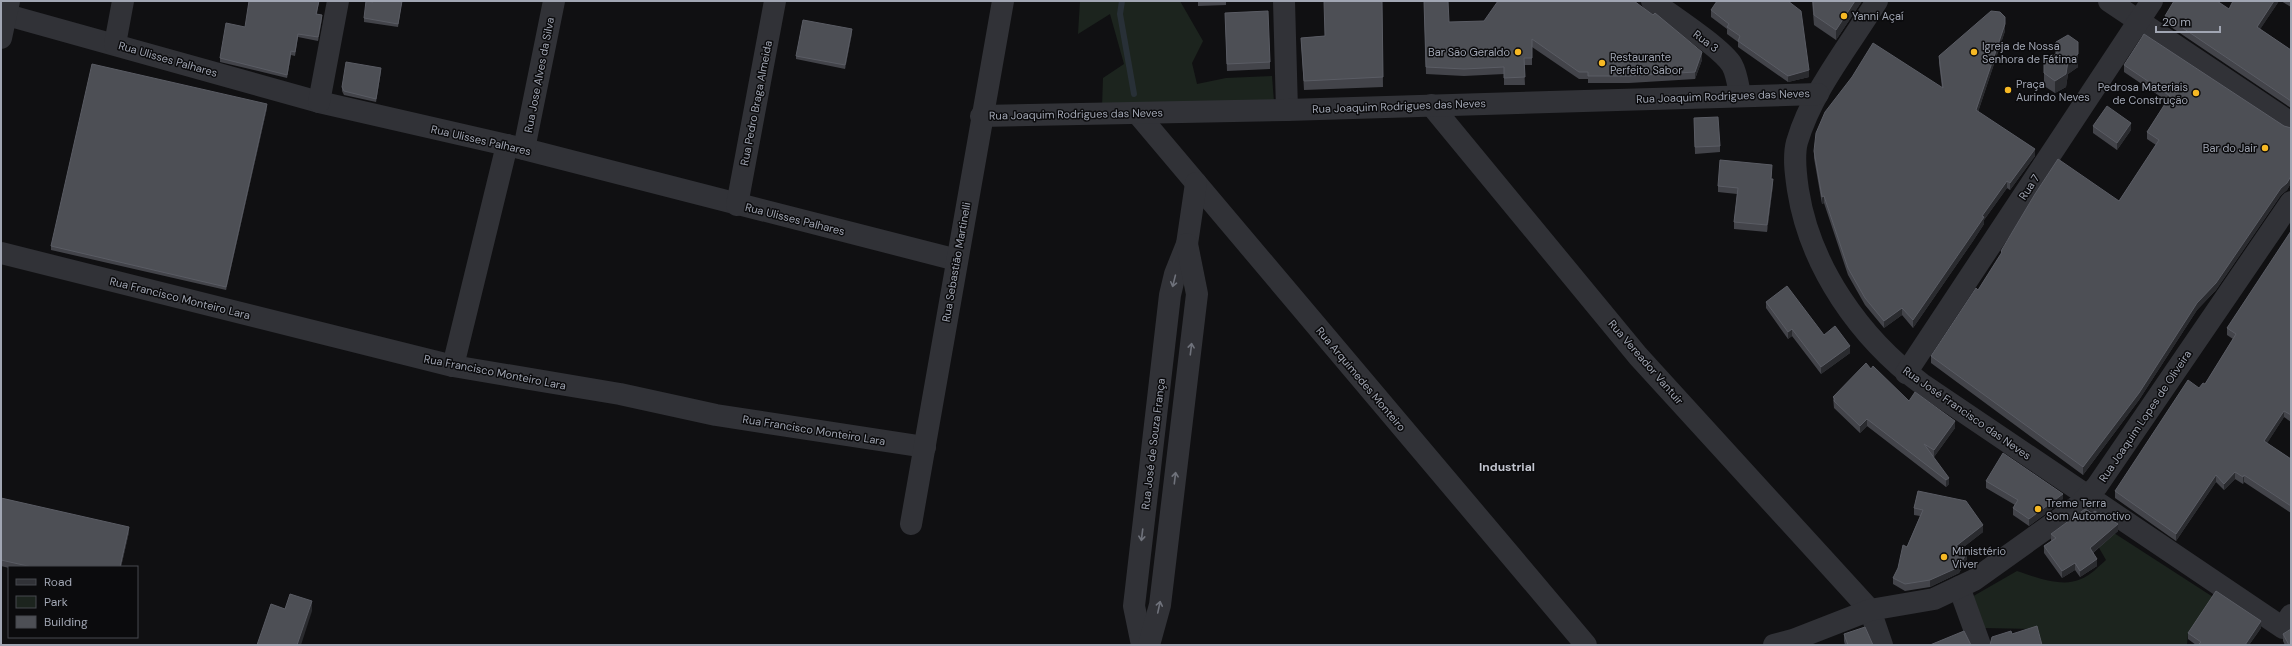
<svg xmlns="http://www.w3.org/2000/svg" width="2292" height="646" viewBox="0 0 2292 646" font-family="'DM Sans',sans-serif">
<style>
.green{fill:#1c241e}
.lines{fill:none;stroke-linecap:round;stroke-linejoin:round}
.stream{stroke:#283037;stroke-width:6}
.minor{stroke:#313237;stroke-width:22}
.wall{fill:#43444a}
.shaded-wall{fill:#2a2b2f}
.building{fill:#4d4f55;stroke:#5a5c64}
.oneway{stroke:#6f727b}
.poi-dot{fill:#f6b824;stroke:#0b0b0d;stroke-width:1.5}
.labels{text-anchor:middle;stroke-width:3;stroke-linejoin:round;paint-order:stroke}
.poi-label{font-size:11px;fill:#a1a6b3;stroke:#0b0b0d;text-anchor:start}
.street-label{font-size:11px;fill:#a1a6b3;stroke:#0b0b0d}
.neighbourhood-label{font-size:12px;font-weight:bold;fill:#c2c5cf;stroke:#0b0b0d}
</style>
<rect width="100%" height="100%" fill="#101012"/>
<g class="green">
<polygon points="1080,1 1180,1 1203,41 1192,63 1197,84 1226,78 1272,76 1274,102 1102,107 1103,78 1124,64 1110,14 1078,34"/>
<path d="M2114,533l99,64 -25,37 -1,11h-145l-4,-16 -54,-1 -14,-30 47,-27c18,6 45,17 64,8 9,-3 18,-13 25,-19l-8,-14z"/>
</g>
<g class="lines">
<polyline class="stream" points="1122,1 1120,14 1134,94"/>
<g class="minor">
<polyline points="1284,1 1287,110"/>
<path d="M1652,1c19,14 70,47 80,64 5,9 6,20 8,30"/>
<path d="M1877,1c-28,45 -65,90 -80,141 -4,15 -1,34 1,48 12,77 62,148 124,194l361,244 8,-13"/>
<polyline points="2109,1 2291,123"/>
<polyline points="7,15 319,102 524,149 957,260"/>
<polyline points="1,38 9,1"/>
<polyline points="115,44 123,1"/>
<polyline points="319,102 338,1"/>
<polyline points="1431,105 1638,356 1870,610 1882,645"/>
<polyline points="1137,113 1586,645"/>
<polyline points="981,116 1287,110 1818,94"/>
<polyline points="524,149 554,1"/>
<polyline points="737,205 775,1"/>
<polyline points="1,253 453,366 620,394 716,415 925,447"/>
<polyline points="453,366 507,145"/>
<polyline points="1906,373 2152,1"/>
<polyline points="911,524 1003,1"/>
<polyline points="1959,587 1980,645"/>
<polyline points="1142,645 1134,606 1170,295 1175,274 1187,244 1196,183"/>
<polyline points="1149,645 1160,605 1197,294 1187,244"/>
<polyline points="1774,645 1793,640 1870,610 1934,599 1974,580 2079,505 2097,486 2291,202"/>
</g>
</g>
<g class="wall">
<polygon points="319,1 317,14 322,19 318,41 298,37 295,56 291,55 287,78 220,62 220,58 245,27"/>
<polygon points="374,1 402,1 398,27 364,22 364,18"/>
<polygon points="1198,1 1226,1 1226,5 1198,6"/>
<polygon points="1382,1 1383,87 1304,90 1301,38 1325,36"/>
<polygon points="1424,1 1449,22 1702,60 1695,79 1629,83 1588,83 1588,79 1579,79 1532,47 1532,65 1524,65 1525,85 1504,85 1504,74 1464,76 1426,74"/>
<polygon points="1812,1 1862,1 1836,40 1814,25"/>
<polygon points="2279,1 2260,29 2291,50 2291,108 2165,23 2165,16 2229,9"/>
<polygon points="2281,1 2291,1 2291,7"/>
<polygon points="1711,10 1809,77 1788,82 1738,47 1738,42 1727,34 1727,29 1711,17"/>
<polygon points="1225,13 1270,62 1270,69 1227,71"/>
<polygon points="2005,17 2005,31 1978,112 2035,156 2010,190 2007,188 1984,220 1984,224 1973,241 1913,328 1902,315 1884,328 1865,305 1848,275 1824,203 1822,204 1814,158 1814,151 1942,88 1939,63 1939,56"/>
<polygon points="852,33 845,69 796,59 796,56"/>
<polygon points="2044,61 2078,67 2068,74 2066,87 2055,93 2044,86"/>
<polygon points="2124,65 2284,126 2291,128 2291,183 2287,190 2281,195 2216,290 2197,310 2139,400 2083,475 1931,363 1931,356 1978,290 2001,255 2001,251 2119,201 2156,145 2147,139 2147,132 2167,101 2124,72"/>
<polygon points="381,71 376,102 344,95 342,91 342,87"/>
<polygon points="267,108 226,290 51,250 51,246"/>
<polygon points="1694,118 1720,146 1720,152 1695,154"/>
<polygon points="2093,126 2131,130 2117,150 2093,133"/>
<polygon points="1772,172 1771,179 1773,185 1767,232 1734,229 1734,222 1737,194 1718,192 1718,186"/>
<polygon points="2291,232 2291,422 2284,417 2267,443 2291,459 2291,513 2244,482 2243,484 2235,479 2224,490 2216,482 2176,541 2115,498 2115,491 2199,388 2205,384 2233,339 2227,335 2227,328"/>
<polygon points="1766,302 1824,335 1850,353 1821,374 1792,336 1788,339 1766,308"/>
<polygon points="1871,369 1909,401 1955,428 1934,457 1933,456 1949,484 1946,487 1867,426 1860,433 1834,408 1833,397"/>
<polygon points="1986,481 2063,501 2029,526 2013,515 2013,508 2015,505 1986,488"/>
<polygon points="1918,491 1983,532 1961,549 1967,559 1959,573 1930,587 1905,591 1893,584 1893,578 1898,568 1920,516 1914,515 1914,508"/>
<polygon points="1,498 129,532 121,567 9,567 9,568 1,566"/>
<polygon points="2118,531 2093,553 2097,566 2080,577 2075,570 2062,578 2044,553 2044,546 2051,541 2051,534"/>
<polygon points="2261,628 2249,645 2196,645 2188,639 2188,633"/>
<polygon points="1844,634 1873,645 1845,645 1844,641"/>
<polygon points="2283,634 2291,645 2285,645 2283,641"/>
</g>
<g class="shaded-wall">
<polygon points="1855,1 1862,1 1836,40 1836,30"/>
<polygon points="2274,1 2279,1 2257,34 2257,27"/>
<polygon points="322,15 322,19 318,41 318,37"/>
<polygon points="2005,24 2005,31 1976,118 1976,110"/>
<polygon points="852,29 852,33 845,69 845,65"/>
<polygon points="2078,42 2078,67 2068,74 2066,87 2055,93 2055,81"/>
<polygon points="291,51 291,55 287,78 287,75"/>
<polygon points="1702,52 1702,60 1695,79 1695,72"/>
<polygon points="381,68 381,71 376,102 376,99"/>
<polygon points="1809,70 1809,77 1788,82 1788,76"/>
<polygon points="267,104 267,108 226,290 226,287"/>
<polygon points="2131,123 2131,130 2117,150 2117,143"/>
<polygon points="2035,149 2035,156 2010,190 2010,183"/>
<polygon points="2291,176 2291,183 2287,190 2281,195 2216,290 2197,310 2139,400 2083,475 2083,467 2197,303 2281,188"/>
<polygon points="1773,179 1773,185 1767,232 1767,225"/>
<polygon points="2007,181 2007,188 1984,220 1984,224 1973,241 1913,328 1913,320 1982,216"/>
<polygon points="1824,196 1824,203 1822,204 1822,197"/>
<polygon points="1902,308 1902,315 1884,328 1884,321"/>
<polygon points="1792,329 1792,336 1788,339 1788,332"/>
<polygon points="1850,346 1850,353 1821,374 1821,367"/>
<polygon points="2284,411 2284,417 2264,448 2264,441"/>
<polygon points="1867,419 1867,426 1860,433 1860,426"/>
<polygon points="1955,421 1955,428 1934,457 1934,450"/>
<polygon points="2235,472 2235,479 2224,490 2224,484"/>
<polygon points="2216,475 2216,482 2176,541 2176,534"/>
<polygon points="2244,475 2244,482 2243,484 2243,477"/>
<polygon points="1949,478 1949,484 1946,487 1946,480"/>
<polygon points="2063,494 2063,501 2029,526 2029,519"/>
<polygon points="2118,524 2118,531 2090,555 2090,548"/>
<polygon points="1983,525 1983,532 1956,553 1956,546"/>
<polygon points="129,527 129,532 121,567 120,567"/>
<polygon points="1967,552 1967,559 1959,573 1930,587 1930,580"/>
<polygon points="2097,559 2097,566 2080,577 2080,571"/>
<polygon points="2075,563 2075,570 2062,578 2062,571"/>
<polygon points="312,601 312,611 301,645 297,645"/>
<polygon points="2261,621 2261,628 2249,645 2245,645"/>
</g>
<g class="building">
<polygon points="249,1 319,1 316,14 322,15 318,37 298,34 295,52 291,51 287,75 220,58 226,23 245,27"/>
<polygon points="366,1 373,2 374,1 402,1 398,24 364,18"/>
<polygon points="1324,1 1382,1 1383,77 1304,81 1301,38 1325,36"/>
<polygon points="1424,1 1448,1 1449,22 1484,21 1498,1 1634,1 1653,15 1655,13 1702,52 1695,72 1629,76 1588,76 1588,72 1579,72 1532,39 1532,58 1524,58 1525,77 1504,78 1504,67 1464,69 1426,67"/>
<polygon points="1717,1 1788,1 1801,11 1809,70 1788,76 1738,41 1740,36 1727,27 1729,24 1711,10"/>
<polygon points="1813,1 1855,1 1836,30 1814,15"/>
<polygon points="2174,1 2217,1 2229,9 2233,1 2274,1 2257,27 2291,50 2291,101 2165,16"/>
<polygon points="1268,11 1270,62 1227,64 1225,13"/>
<polygon points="1991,11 2000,12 2005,17 2005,24 1976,110 2035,149 2010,183 2007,181 1982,216 1984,217 1973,233 1913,320 1902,308 1884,321 1865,298 1848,268 1824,196 1822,197 1814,151 1816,133 1825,112 1852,77 1873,43 1943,88 1939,56"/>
<polygon points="803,20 852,29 845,65 796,56"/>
<polygon points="2144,34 2284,126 2291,128 2291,176 2287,183 2281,188 2216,283 2197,303 2139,393 2083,467 1931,356 1976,288 1978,290 2002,252 2001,251 2035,194 2058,159 2119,201 2159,140 2147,132 2170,96 2124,65"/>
<polygon points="2068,35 2078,42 2078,54 2068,61 2066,74 2055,81 2044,73 2044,61 2056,54 2056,42"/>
<polygon points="346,62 381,68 376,99 344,91 342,87"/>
<polygon points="92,64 267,104 226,287 51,246"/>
<polygon points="2107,106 2131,123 2117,143 2093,126"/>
<polygon points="1718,117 1720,146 1695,147 1694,118"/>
<polygon points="1720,160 1772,165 1771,179 1773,179 1767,225 1734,222 1738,188 1718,186"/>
<polygon points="2291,231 2291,415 2284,411 2264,441 2291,459 2291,506 2244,475 2243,477 2235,472 2224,484 2216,475 2176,534 2115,491 2188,380 2199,388 2203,383 2205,384 2236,334 2227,328"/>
<polygon points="1787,286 1824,335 1835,326 1850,346 1821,367 1792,329 1788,332 1766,302"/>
<polygon points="1866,363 1871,369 1873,366 1909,401 1915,392 1955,421 1934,450 1924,444 1949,478 1946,480 1867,419 1860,426 1834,401 1835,399 1833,397"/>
<polygon points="2003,453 2063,494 2029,519 2013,508 2018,500 1986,481"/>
<polygon points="1918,491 1966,501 1983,525 1956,546 1967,552 1959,567 1930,580 1905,584 1893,578 1898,568 1903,545 1907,547 1923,510 1914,508"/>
<polygon points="1,498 129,527 120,567 32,567 1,560"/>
<polygon points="2085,509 2092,513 2095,511 2099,514 2100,513 2118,524 2090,548 2097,559 2080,571 2075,563 2062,571 2044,546 2056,538 2051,534"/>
<polygon points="2216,591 2261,621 2245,645 2198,645 2201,642 2188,633"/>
<polygon points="290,594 312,601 297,645 257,645 271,604 285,609"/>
<polygon points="2037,626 2042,645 1990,645 1992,637 2011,631 2012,634"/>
<polygon points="1865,627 1873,645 1848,645 1844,634"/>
<polygon points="2291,629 2291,645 2289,645 2283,634"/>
<polygon points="1964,631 1971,645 1930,645"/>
</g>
<defs><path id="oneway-shaft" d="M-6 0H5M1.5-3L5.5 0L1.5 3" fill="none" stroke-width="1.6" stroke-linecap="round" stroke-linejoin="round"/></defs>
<g class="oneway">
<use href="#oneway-shaft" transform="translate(1174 281) rotate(104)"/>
<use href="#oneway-shaft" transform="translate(1191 349) rotate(-83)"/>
<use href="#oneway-shaft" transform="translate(1175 478) rotate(-83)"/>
<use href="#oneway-shaft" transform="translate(1142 535) rotate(97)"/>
<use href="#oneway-shaft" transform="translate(1159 607) rotate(-78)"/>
</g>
<g class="poi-dot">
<circle cx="1844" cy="16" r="4"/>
<circle cx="1518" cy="52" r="4"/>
<circle cx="1974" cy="52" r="4"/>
<circle cx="1602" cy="63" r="4"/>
<circle cx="2008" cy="90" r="4"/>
<circle cx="2196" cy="93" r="4"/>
<circle cx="2265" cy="148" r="4"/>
<circle cx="2038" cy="509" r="4"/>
<circle cx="1944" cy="557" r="4"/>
</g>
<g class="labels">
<g class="poi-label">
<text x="1852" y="20">Yanni Açaí</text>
<text x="1982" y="50">Igreja de Nossa<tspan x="1982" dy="13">Senhora de Fátima</tspan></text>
<text x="1510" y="56" text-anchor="end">Bar São Geraldo</text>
<text x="1610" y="61">Restaurante<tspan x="1610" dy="13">Perfeito Sabor</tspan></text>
<text x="2016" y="88">Praça<tspan x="2016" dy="13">Aurindo Neves</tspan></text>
<text x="2188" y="91" text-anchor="end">Pedrosa Materiais<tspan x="2188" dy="13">de Construção</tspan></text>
<text x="2257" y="152" text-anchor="end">Bar do Jair</text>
<text x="2046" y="507">Treme Terra<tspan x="2046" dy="13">Som Automotivo</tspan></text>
<text x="1952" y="555">Ministtério<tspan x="1952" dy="13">Viver</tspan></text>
</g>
<g class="street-label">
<text transform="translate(1706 41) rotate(37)" y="4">Rua 3</text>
<text transform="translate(168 59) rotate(16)" y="4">Rua Ulisses Palhares</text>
<text transform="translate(539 75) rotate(-79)" y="4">Rua Jose Alves da Silva</text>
<text transform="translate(1723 96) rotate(-2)" y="4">Rua Joaquim Rodrigues das Neves</text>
<text transform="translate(756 103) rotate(-79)" y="4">Rua Pedro Braga Almeida</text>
<text transform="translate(1399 106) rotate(-2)" y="4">Rua Joaquim Rodrigues das Neves</text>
<text transform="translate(1076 114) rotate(-1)" y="4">Rua Joaquim Rodrigues das Neves</text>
<text transform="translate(481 140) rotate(13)" y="4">Rua Ulisses Palhares</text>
<text transform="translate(2029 187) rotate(-57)" y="4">Rua 7</text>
<text transform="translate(795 219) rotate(14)" y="4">Rua Ulisses Palhares</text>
<text transform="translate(956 262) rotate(-80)" y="4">Rua Sebastião Martinelli</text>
<text transform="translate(180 298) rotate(14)" y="4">Rua Francisco Monteiro Lara</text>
<text transform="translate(1646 362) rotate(49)" y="4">Rua Vereador Vantuir</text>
<text transform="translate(495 372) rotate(11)" y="4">Rua Francisco Monteiro Lara</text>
<text transform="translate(1361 379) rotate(50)" y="4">Rua Arquimedes Monteiro</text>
<text transform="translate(1967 413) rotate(35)" y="4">Rua José Francisco das Neves</text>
<text transform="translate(2145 416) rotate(-56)" y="4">Rua Joaquim Lopes de Oliveira</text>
<text transform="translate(814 430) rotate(9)" y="4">Rua Francisco Monteiro Lara</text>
<text transform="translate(1153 444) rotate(-83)" y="4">Rua José de Souza França</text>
</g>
<g class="neighbourhood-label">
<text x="1507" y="471">Industrial</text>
</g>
</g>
<rect width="2292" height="646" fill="none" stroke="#a1a6b3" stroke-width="4"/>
<rect x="8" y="566" width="130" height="72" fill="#0b0b0d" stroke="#47494f"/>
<rect x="16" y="579" width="20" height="6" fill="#313237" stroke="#47494f"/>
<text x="44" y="586" font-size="12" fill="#a1a6b3">Road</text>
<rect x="16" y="596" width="20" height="12" fill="#1c241e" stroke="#47494f"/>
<text x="44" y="606" font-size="12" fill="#a1a6b3">Park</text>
<rect x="16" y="616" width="20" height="12" fill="#4d4f55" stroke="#47494f"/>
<text x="44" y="626" font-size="12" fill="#a1a6b3">Building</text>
<path d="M2156 26v6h64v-6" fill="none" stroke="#a1a6b3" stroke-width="2"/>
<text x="2162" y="26" font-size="12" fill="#a1a6b3" stroke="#0b0b0d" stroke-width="3" paint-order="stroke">20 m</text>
</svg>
